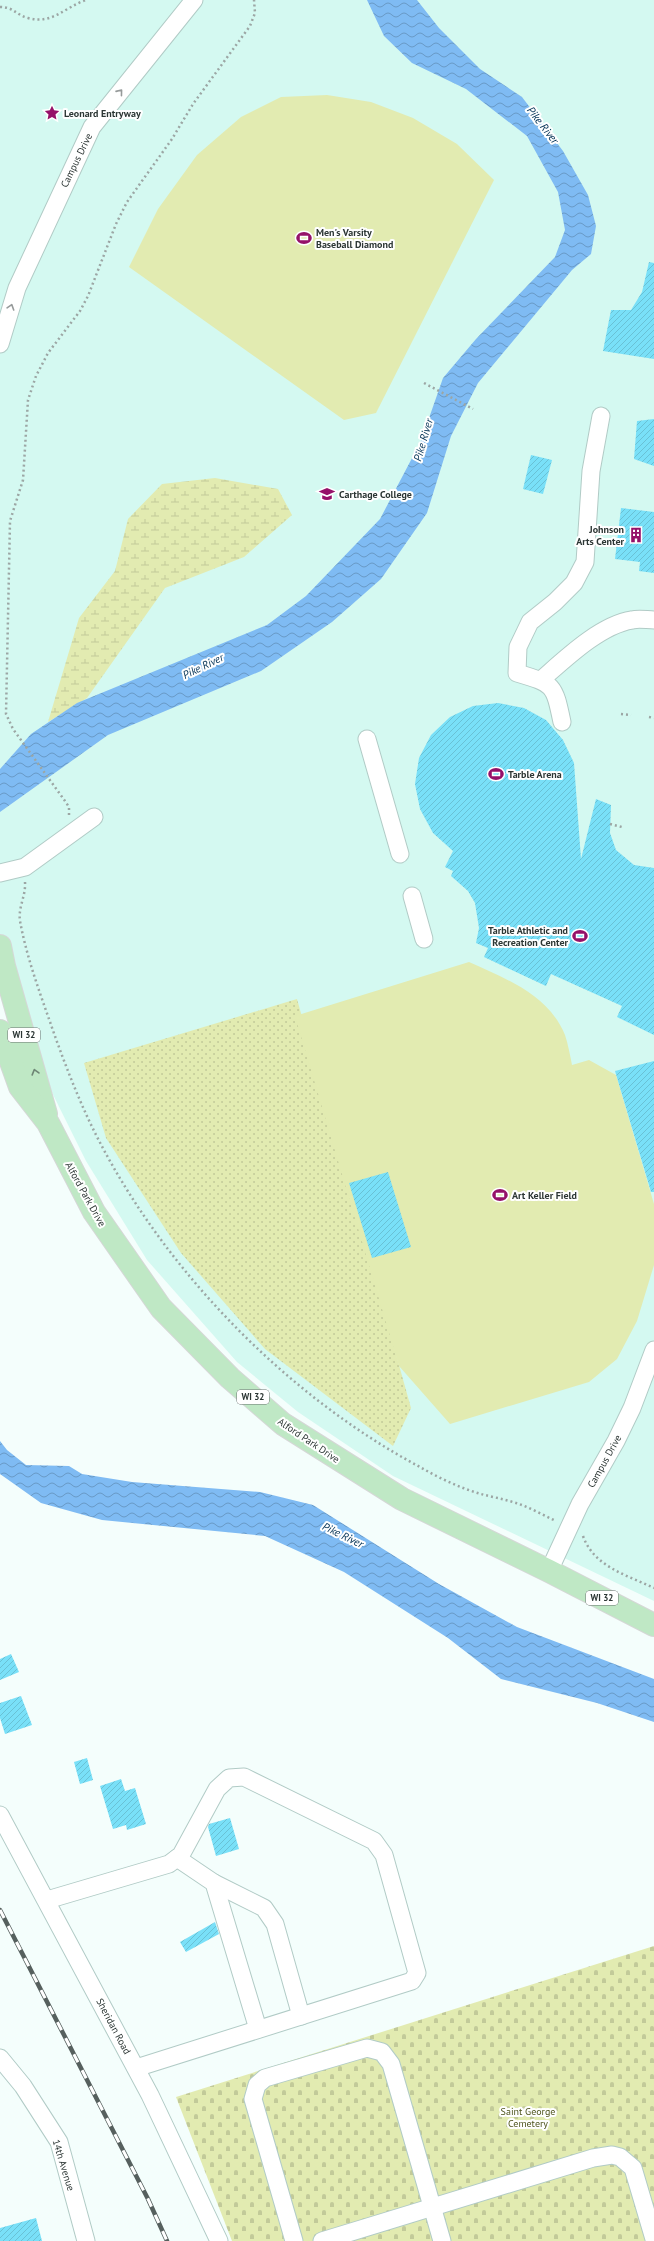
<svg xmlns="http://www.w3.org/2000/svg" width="654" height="2241" viewBox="0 0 654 2241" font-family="'PT Sans',sans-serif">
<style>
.built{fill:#d4f9f1}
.grass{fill:url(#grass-dots)}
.wetland{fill:url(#wetland-marsh)}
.cemetery{fill:url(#cemetery-stones)}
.pitch{fill:#e2ebb1}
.water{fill:url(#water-waves)}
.building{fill:url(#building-hatch)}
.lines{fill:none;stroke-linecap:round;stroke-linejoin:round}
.minor-casing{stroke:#b1cbc6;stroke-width:19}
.major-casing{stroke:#d5d7d6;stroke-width:24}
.path{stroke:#9ca6a4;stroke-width:2.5;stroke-dasharray:2 3;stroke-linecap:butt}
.minor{stroke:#fff;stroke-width:17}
.major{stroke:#bfe8c5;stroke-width:22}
.rail-casing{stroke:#56605e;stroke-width:4.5}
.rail{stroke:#fff;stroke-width:3;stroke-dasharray:9;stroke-linecap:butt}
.oneway{stroke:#969a9a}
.oneway2{stroke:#6e8675}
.labels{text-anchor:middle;stroke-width:4;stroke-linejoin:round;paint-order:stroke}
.shield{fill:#fff;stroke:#6b7271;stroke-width:1}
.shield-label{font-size:9px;font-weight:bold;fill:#2c3634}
.poi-label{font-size:10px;font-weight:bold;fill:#2c3634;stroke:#fff;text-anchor:start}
.street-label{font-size:10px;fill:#2c3634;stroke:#fff}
.park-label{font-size:10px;fill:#4f551d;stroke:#fff}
.water-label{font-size:11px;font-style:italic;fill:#023154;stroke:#fff}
</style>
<defs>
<pattern id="grass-dots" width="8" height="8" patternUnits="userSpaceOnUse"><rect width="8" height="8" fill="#e2ebb1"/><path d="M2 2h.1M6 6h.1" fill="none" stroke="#c2ca99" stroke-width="1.8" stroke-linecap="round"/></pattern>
<pattern id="wetland-marsh" width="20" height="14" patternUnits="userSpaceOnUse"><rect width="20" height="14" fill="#e2ebb1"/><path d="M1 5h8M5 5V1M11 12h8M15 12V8" fill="none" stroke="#c2ca99"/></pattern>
<pattern id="cemetery-stones" width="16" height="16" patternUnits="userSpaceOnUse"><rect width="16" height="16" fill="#e2ebb1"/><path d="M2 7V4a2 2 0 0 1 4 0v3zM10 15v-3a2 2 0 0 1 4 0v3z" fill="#c2ca99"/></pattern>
<pattern id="water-waves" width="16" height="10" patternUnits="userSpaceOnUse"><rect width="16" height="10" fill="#7fbbf3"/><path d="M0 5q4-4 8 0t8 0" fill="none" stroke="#6899c6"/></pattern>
<pattern id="building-hatch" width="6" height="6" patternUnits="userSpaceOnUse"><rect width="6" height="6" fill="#79e0f8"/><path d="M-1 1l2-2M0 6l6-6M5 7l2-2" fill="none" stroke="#69c1d5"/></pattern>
</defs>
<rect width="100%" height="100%" fill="#f4fefc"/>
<polygon class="built" points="0,0 654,0 654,1601 393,1476 298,1412 237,1362 147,1260 86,1161 0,988"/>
<polygon class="grass" points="297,999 411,1408 393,1446 265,1349 181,1253 106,1138 84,1063"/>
<polygon class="wetland" points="215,478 278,489 292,515 244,557 165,588 87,698 48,722 79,618 115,571 128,519 162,484"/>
<polygon class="cemetery" points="654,1946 654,2241 232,2241 176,2097"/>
<g class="pitch">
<polygon points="327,95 371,102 413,118 457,144 494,180 376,413 344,420 129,267 158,209 197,155 241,117 281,97"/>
<path d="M469,962c37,17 79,32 96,73 3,9 5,20 7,30l17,-5 27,15 38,129v61l-17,56 -20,38 -28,23 -139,42 -51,-58 -104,-350z"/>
</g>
<g class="water">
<polygon points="367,0 417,0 439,28 480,69 522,97 563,151 588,195 596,226 591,254 572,270 478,383 451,436 427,513 381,579 332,622 261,671 108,735 0,812 0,769 31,734 77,703 267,625 306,596 380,519 421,441 443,378 476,339 555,257 565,230 558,192 527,136 466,89 412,63 384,36"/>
<polygon points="0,1441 7,1450 26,1465 69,1466 82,1474 132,1482 260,1492 313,1505 439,1584 517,1627 654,1679 654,1722 597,1703 501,1679 448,1638 344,1572 265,1536 102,1520 41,1503 0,1474"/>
</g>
<g class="building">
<polygon points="649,262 654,263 654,359 603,351 611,310 631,310 642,292"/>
<polygon points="654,419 654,466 634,459 637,421"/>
<polygon points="531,455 552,460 543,494 523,489"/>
<polygon points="621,508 654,512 654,573 639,571 640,562 615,559"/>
<polygon points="498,703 524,708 546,720 563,740 574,763 581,859 596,799 611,805 610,833 616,850 634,865 654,868 654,1035 617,1017 622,1006 551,974 546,986 484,957 488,948 476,943 479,928 475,903 468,891 451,876 453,871 445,867 453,851 433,833 420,809 415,784 419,758 431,735 450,717 473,706"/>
<polygon points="654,1061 654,1192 651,1192 615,1071"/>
<polygon points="388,1172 411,1247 372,1258 349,1183"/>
<polygon points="11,1654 19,1672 0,1680 0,1659"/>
<polygon points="21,1696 32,1725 5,1734 0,1718 0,1703"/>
<polygon points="87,1758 93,1780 80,1784 74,1762"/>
<polygon points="121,1779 125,1791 135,1788 146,1824 127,1830 126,1825 113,1829 100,1786"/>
<polygon points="230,1818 239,1849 216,1856 208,1827 209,1824"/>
<polygon points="215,1922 219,1934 186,1952 180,1942"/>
<polygon points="36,2218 42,2241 0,2241 0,2228"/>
</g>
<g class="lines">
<g class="minor-casing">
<g id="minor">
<polyline points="0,344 17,288 92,127 194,0"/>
<path d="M541,680c24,-21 59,-55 91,-60 7,-2 15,0 22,0"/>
<path d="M562,722c-8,-38 -8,-38 -45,-49l1,-26 12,-25 25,-20 19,-19 11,-21 6,-91 10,-55"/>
<polyline points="367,739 400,854"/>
<polyline points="0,873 25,867 94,817"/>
<polyline points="412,896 424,939"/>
<polyline points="549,1571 580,1504 616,1441 632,1408 654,1350"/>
<polyline points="0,1815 150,2095 219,2241"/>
<polyline points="177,1858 214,1883 258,2029"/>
<polyline points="214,1883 264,1908 275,1924 301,2016"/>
<polyline points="47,1900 169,1864 181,1855 217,1789 229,1778 244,1777 374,1841 384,1855 417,1973 412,1981 136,2068"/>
<polyline points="0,2058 23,2086 59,2142 86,2241"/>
<polyline points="294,2241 253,2099 257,2085 265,2078 367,2048 382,2052 391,2064 442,2241"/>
<polyline points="322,2241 593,2158 612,2155 620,2157 633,2168 654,2239"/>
</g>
</g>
<g class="major-casing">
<g id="major">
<polyline points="0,946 4,966 46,1114"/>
<polyline points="0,1031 20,1087 48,1123 94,1212 161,1308 230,1378 283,1424 402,1499 549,1571 654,1625"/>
</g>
</g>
<g class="path">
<path d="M0,7c14,0 16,8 28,11 24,7 37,-11 58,-18"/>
<polyline points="424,383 473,409"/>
<polyline points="621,714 631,715"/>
<polyline points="649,717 654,718"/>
<polyline points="69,815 69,807 65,801 13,729 6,714 10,521 23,480 28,400 36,376 48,353 80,311 88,296 116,224 127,202 172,139 193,104 250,26 255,13 254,0"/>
<polyline points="610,824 622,827"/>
<path d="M25,882c1,14 -7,25 -5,39 6,33 18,67 29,98 11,32 23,64 37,95 66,144 195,279 334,353 19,11 40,21 61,27 11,3 23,5 35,9 13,4 27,12 40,18"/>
<path d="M583,1536c11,31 44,39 71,52"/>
</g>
<use href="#minor" class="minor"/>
<use href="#major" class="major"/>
<g class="rail-casing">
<polyline id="rail" points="0,1910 148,2199 167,2241"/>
</g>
<use href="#rail" class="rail"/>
</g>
<defs><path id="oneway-chevron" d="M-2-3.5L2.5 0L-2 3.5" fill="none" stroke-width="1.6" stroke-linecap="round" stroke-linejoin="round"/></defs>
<g class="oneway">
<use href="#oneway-chevron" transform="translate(120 92) rotate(-51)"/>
<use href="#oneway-chevron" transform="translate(11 307) rotate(-72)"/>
</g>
<use class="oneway2" href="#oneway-chevron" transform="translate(35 1072) rotate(-106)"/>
<defs>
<g id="sight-bare" transform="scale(1.2)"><path d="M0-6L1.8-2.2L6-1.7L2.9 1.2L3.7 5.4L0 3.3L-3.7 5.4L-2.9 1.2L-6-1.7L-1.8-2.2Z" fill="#951169" stroke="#fff" stroke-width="2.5" paint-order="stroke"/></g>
<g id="stadium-bare" transform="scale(1.2)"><path d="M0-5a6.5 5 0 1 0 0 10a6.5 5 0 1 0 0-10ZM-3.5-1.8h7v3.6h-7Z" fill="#951169" stroke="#fff" stroke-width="2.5" paint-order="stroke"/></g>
<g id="university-bare" transform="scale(1.2)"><path d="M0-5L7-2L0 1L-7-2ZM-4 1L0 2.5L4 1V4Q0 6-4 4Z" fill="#951169" stroke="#fff" stroke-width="2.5" paint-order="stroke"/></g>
<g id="building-bare" transform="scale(1.2)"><path d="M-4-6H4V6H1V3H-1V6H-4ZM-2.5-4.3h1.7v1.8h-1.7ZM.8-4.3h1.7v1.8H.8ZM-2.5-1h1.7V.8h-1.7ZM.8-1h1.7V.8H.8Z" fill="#951169" stroke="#fff" stroke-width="2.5" paint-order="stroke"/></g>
</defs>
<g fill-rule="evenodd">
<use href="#sight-bare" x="52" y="113"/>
<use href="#stadium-bare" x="304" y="238"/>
<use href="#university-bare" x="327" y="494"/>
<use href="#building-bare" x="636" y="535"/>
<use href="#stadium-bare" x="496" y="774"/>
<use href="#stadium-bare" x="580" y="936"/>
<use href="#stadium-bare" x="500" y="1195"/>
</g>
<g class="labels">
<g class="shield">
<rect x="8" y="1028" width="32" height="14" rx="3"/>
<rect x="237" y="1390" width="32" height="14" rx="3"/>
<rect x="586" y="1591" width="32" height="14" rx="3"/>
</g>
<g class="shield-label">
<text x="24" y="1038">WI 32</text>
<text x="253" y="1400">WI 32</text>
<text x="602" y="1601">WI 32</text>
</g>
<g class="poi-label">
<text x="64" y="117">Leonard Entryway</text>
<text x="316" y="236">Men's Varsity<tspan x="316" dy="12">Baseball Diamond</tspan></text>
<text x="339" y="498">Carthage College</text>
<text x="624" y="533" text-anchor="end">Johnson<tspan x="624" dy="12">Arts Center</tspan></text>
<text x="508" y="778">Tarble Arena</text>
<text x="568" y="934" text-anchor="end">Tarble Athletic and<tspan x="568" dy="12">Recreation Center</tspan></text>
<text x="512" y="1199">Art Keller Field</text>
</g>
<g class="street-label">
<text transform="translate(76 160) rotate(-64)" y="4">Campus Drive</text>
<text transform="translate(86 1194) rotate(61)" y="4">Alford Park Drive</text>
<text transform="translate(309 1440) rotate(34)" y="4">Alford Park Drive</text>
<text transform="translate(604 1461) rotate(-61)" y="4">Campus Drive</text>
<text transform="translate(114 2026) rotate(62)" y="4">Sheridan Road</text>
<text transform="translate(64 2165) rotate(73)" y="4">14th Avenue</text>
</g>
<g class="park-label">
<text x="528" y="2115">Saint George<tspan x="528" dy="12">Cemetery</tspan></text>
</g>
<g class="water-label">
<text transform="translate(543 125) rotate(52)" y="4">Pike River</text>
<text transform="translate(423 440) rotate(-74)" y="4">Pike River</text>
<text transform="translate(203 666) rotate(-26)" y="4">Pike River</text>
<text transform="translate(343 1535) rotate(26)" y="4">Pike River</text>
</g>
</g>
</svg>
